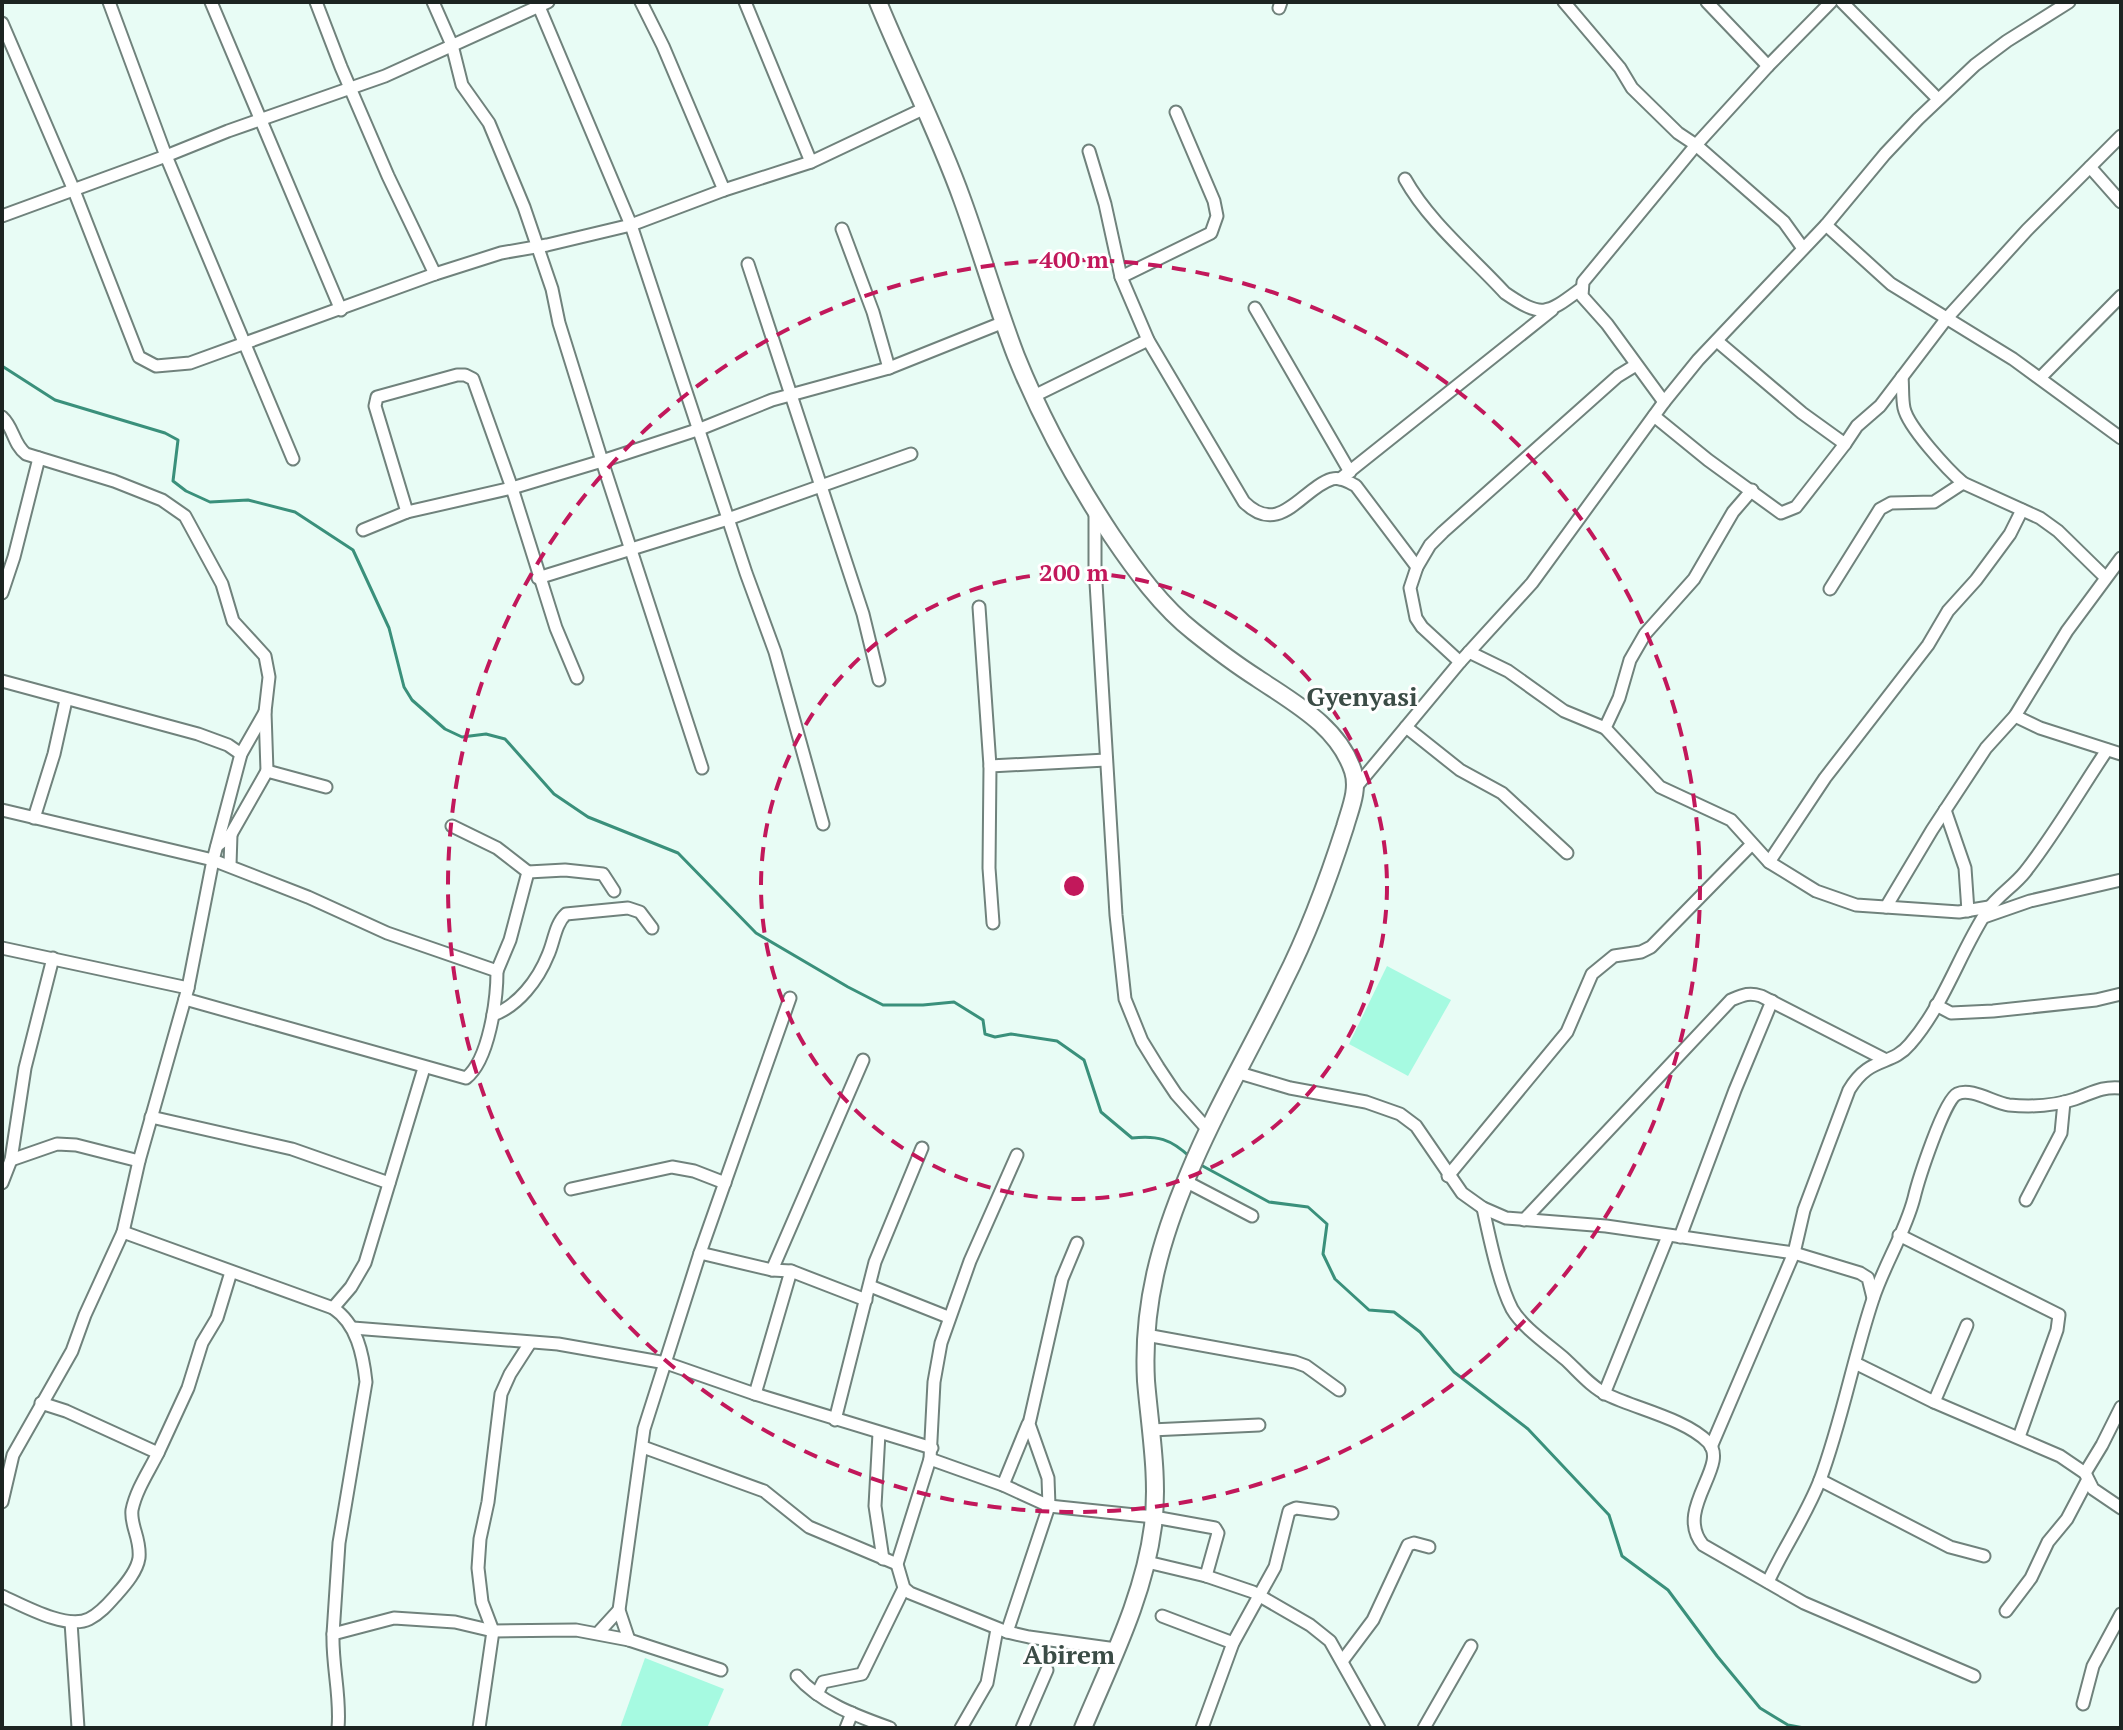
<svg xmlns="http://www.w3.org/2000/svg" width="2123" height="1730" viewBox="0 0 2123 1730" font-family="'PT Serif',serif">
<style>
.green{fill:#a6fae1}
.lines{fill:none;stroke-linecap:round;stroke-linejoin:round}
.stream{stroke:#3a907b;stroke-width:3}
.street-casing{stroke:#70827c;stroke-width:15}
.secondary-casing{stroke:#70827c;stroke-width:20}
.street{stroke:#fff;stroke-width:11}
.secondary{stroke:#fff;stroke-width:16}
.ring{fill:none;stroke:#c2185b;stroke-width:4;stroke-dasharray:14 10}
.labels{text-anchor:middle;stroke-width:6;stroke-linejoin:round;paint-order:stroke}
.quarter-label{font-size:26px;font-weight:bold;fill:#3b4c46;stroke:#fff}
.centre{fill:#c2185b;stroke:#fff;stroke-width:4}
.ring-label{font-size:24px;text-anchor:middle;font-weight:bold;fill:#c2185b;stroke:#fff;stroke-width:6;stroke-linejoin:round;paint-order:stroke}
</style>
<rect width="100%" height="100%" fill="#e8fcf5"/>
<g class="green">
<polygon points="1387,966 1451,1000 1408,1076 1349,1044"/>
<polygon points="645,1658 724,1689 707,1728 620,1728"/>
</g>
<g class="lines">
<g class="stream">
<path d="M2,366l53,34 110,33 13,7 -5,41 13,10 24,11 38,-2 47,12 58,38 36,78 15,59 8,13 33,29 17,8 24,-3 19,5 49,55 34,23 90,36 78,80 92,54 35,18h40l31,-3 29,18 2,14 10,3 16,-3 46,7 27,19 17,52 31,26c25,-3 39,1 58,19"/>
<polyline points="1199,1164 1269,1202 1308,1207 1327,1224 1323,1254 1335,1279 1369,1310 1394,1312 1420,1332 1454,1372 1528,1429 1609,1515 1622,1556 1668,1590 1717,1656 1760,1708 1788,1725 1804,1728"/>
</g>
<g class="street-casing">
<g id="street">
<polyline points="109,2 166,156 293,459"/>
<polyline points="211,2 341,310"/>
<polyline points="316,2 341,67 388,176 435,274"/>
<polyline points="433,2 452,45 462,85 489,123 524,207 552,289 559,323 602,461 702,768"/>
<polyline points="537,2 631,225 746,573 775,652 823,824"/>
<polyline points="641,2 663,46 724,190"/>
<polyline points="745,2 811,162"/>
<polyline points="1564,2 1620,68 1632,88 1678,133 1696,145 1784,222 1802,247"/>
<polyline points="1707,2 1768,66"/>
<polyline points="1842,2 1938,99"/>
<polyline points="1279,8 1281,2"/>
<polyline points="2,23 73,188 139,357 156,366 190,363 435,274 501,253 547,245 631,225 724,190 811,162 923,109"/>
<path d="M1176,112l38,89 3,15 -6,17 -90,44 27,63 96,162c36,36 58,-14 88,-23 9,-2 17,3 24,7l61,81"/>
<polyline points="1089,151 1105,204 1121,277"/>
<polyline points="2090,167 2121,202"/>
<path d="M1405,179c24,43 67,78 100,114 38,26 42,21 77,-5"/>
<polyline points="2,216 166,156 228,131 385,76 548,2"/>
<polyline points="1826,225 1891,284 2013,359 2121,438"/>
<polyline points="842,229 873,312 889,368"/>
<polyline points="748,264 863,614 879,680"/>
<polyline points="1255,308 1350,472"/>
<polyline points="1717,341 1802,413 1845,444 1857,426 1880,406 1947,318 2027,230 2121,136"/>
<path d="M1902,377c1,10 0,21 2,31 4,19 44,62 59,75l77,35 18,13 47,46"/>
<polyline points="2040,378 2121,296"/>
<polyline points="1034,396 1148,340"/>
<polyline points="1664,402 1607,324 1582,296 1583,282 1696,145 1768,66 1831,2"/>
<polyline points="1654,416 1708,460 1781,513 1796,507 1845,444"/>
<path d="M2,417c12,11 11,27 24,37l88,27 48,19 23,16 37,68 11,37 32,35 4,21 -4,35 2,59"/>
<polyline points="1340,479 1552,310"/>
<polyline points="1752,490 1733,512 1694,579 1645,634 1630,660 1619,698 1605,728 1660,787 1731,820 1769,862 1816,891 1856,905 1959,912 1989,907"/>
<polyline points="1095,511 1095,566 1116,915 1125,999 1142,1041 1158,1067 1176,1094 1209,1131"/>
<polyline points="407,512 375,406 377,397 457,375 465,375 473,379 512,488 556,628 577,678"/>
<polyline points="363,530 407,512 512,488 602,461 700,429 772,400 889,368 1004,322"/>
<polyline points="538,578 728,519 911,454"/>
<polyline points="1830,589 1880,509 1891,503 1934,502 1963,483"/>
<polyline points="2,593 14,557 39,458"/>
<polyline points="979,607 990,766"/>
<polyline points="1469,652 1508,671 1564,711 1605,728"/>
<polyline points="1460,662 1422,627 1416,618 1410,588 1417,567 1430,545 1443,532 1618,376 1636,365"/>
<polyline points="2,681 198,734 228,745 241,754"/>
<polyline points="2015,716 2040,728 2121,754"/>
<polyline points="1406,727 1460,770 1502,793 1567,853"/>
<polyline points="1356,787 1460,662 1532,583 1664,402 1698,360 1826,225 1885,154 1918,119 1975,65 2007,41 2069,2"/>
<path d="M2,810l211,50 95,37 79,36 110,38c0,29 -8,89 -31,107l-281,-79"/>
<polyline points="1945,810 1965,868 1968,911"/>
<polyline points="34,818 54,754 66,700"/>
<polyline points="452,826 497,848 528,872 510,940 497,971"/>
<polyline points="217,846 230,836 267,771 326,787"/>
<polyline points="1769,862 1825,778 1928,645 1948,611 1976,580 2010,534 2022,510"/>
<polyline points="230,865 231,834"/>
<polyline points="528,872 565,870 603,874 614,891"/>
<polyline points="1886,907 1932,830 1986,748 2015,716 2067,631 2121,558"/>
<polyline points="1984,917 2030,901 2121,880"/>
<polyline points="993,923 989,868 990,766 1106,760"/>
<polyline points="2,948 188,988"/>
<polyline points="1936,1005 1951,1013 1993,1011 2096,1000 2121,994"/>
<path d="M493,1015c25,-9 45,-35 55,-60 6,-13 7,-31 18,-41l62,-6 12,4 12,16"/>
<path d="M424,1068l-59,195 -14,24 -18,21c24,16 30,46 33,74l-27,161 -6,91 61,-16 61,4 38,9 83,-1 53,10 92,30"/>
<polyline points="1236,1072 1290,1088 1366,1102 1400,1114 1416,1126 1462,1193 1483,1208 1506,1218 1606,1226 1794,1253 1860,1273 1868,1278 1873,1298"/>
<polyline points="151,1117 292,1149 389,1183"/>
<polyline points="1017,1155 970,1261 941,1343 934,1382 930,1459 897,1564 904,1588 910,1593 1007,1632 1029,1637 1116,1649"/>
<polyline points="11,1160 57,1144 76,1145 139,1161"/>
<polyline points="1448,1176 1567,1032 1592,974 1614,956 1641,952 1651,947 1751,845"/>
<polyline points="1185,1181 1252,1216"/>
<polyline points="2,1183 11,1160 25,1068 53,958"/>
<polyline points="571,1189 672,1167 694,1171 725,1183"/>
<polyline points="2026,1200 2061,1133 2064,1102"/>
<path d="M1483,1208c6,28 16,76 29,101 11,19 37,36 54,51 12,11 26,28 42,35 29,14 77,24 100,47 23,23 -35,67 -5,103l101,58 170,73"/>
<path d="M1524,1220l207,-220c12,-5 18,-8 30,-4l123,63"/>
<polyline points="123,1232 333,1308"/>
<polyline points="1899,1235 2059,1315 2057,1330 2019,1437"/>
<polyline points="1680,1237 1735,1090 1772,1001"/>
<polyline points="700,1253 772,1270 791,1271 866,1300"/>
<polyline points="772,1270 863,1060"/>
<polyline points="870,1286 948,1317"/>
<polyline points="353,1328 558,1344 666,1363 755,1394 932,1448"/>
<polyline points="1146,1335 1295,1362 1306,1366 1339,1390"/>
<polyline points="1855,1363 1934,1402 2060,1456 2085,1473 2093,1489 2121,1508"/>
<polyline points="755,1394 791,1271"/>
<polyline points="1604,1394 1668,1236"/>
<polyline points="1934,1402 1967,1325"/>
<polyline points="41,1403 66,1411 158,1453 188,1388 202,1343 217,1318 231,1272"/>
<polyline points="835,1420 875,1262 922,1148"/>
<polyline points="1151,1430 1259,1425"/>
<polyline points="879,1433 875,1506 883,1559"/>
<polyline points="643,1447 764,1491 809,1527 897,1564"/>
<path d="M1711,1447l83,-194 10,-43 45,-120c21,-35 42,-23 61,-46 34,-39 49,-90 77,-133 10,-15 27,-25 38,-39 30,-38 55,-82 82,-122"/>
<polyline points="930,1459 1003,1485 1049,1506 1154,1517 1215,1528 1218,1533 1206,1576"/>
<polyline points="2085,1473 2102,1445 2121,1407"/>
<polyline points="1820,1480 1950,1547 1984,1556"/>
<polyline points="1003,1485 1028,1424"/>
<polyline points="2,1502 13,1455 72,1351 85,1315 123,1232 139,1161 188,988 213,860 241,754 265,712"/>
<polyline points="1147,1562 1206,1576 1253,1592 1310,1625 1330,1641 1379,1728"/>
<path d="M1768,1582c16,-35 38,-66 52,-102 22,-59 33,-121 53,-181 11,-34 32,-66 41,-101 4,-17 30,-98 43,-104 14,-7 37,9 52,11 22,2 45,1 66,-6 17,-6 27,-13 46,-11"/>
<path d="M2,1596c22,10 65,34 87,23 12,-6 20,-16 28,-25 9,-10 20,-23 22,-36 2,-20 -9,-32 -7,-48 4,-20 17,-39 26,-57"/>
<polyline points="2006,1611 2031,1578 2048,1542 2067,1519 2087,1481"/>
<polyline points="1162,1616 1233,1643"/>
<polyline points="71,1622 78,1728"/>
<polyline points="1007,1632 1049,1506 1048,1478 1029,1424 1062,1279 1077,1243"/>
<polyline points="598,1633 619,1610"/>
<path d="M333,1634c-1,32 8,63 5,94"/>
<polyline points="629,1640 619,1610 644,1429 700,1253 790,998"/>
<polyline points="1343,1660 1373,1620 1408,1545 1414,1543 1429,1547"/>
<path d="M797,1676c23,27 60,40 93,52"/>
<polyline points="817,1694 823,1682 862,1674 904,1588"/>
<polyline points="2083,1704 2093,1666 2121,1614"/>
<polyline points="479,1728 493,1631 482,1602 478,1568 480,1539 488,1502 501,1394 510,1374 530,1343"/>
<polyline points="846,1728 852,1713"/>
<polyline points="961,1728 987,1683 997,1629"/>
<polyline points="1022,1728 1047,1670"/>
<polyline points="1202,1728 1233,1643 1275,1567 1289,1511 1296,1508 1332,1513"/>
<polyline points="1424,1728 1471,1646"/>
</g>
</g>
<g class="secondary-casing">
<path id="secondary" d="M878,2c27,66 60,130 84,197 19,52 34,105 54,157 25,62 59,124 96,180 23,34 50,71 82,96 20,16 41,32 63,46 37,25 81,48 96,93 6,19 -3,38 -8,56 -17,53 -36,105 -61,154 -31,65 -68,126 -95,192 -29,68 -47,133 -43,208 4,48 13,97 7,145 -9,71 -43,137 -70,202"/>
</g>
<use href="#street" class="street"/>
<use href="#secondary" class="secondary"/>
</g>
<g class="ring">
<circle cx="1074" cy="886" r="313"/>
<circle cx="1074" cy="886" r="626"/>
</g>
<g class="labels">
<g class="quarter-label">
<text x="1362" y="706">Gyenyasi</text>
<text x="1069" y="1664">Abirem</text>
</g>
</g>
<circle cx="1074" cy="886" r="12" class="centre"/>
<g class="ring-label">
<text x="1074" y="268">400 m</text>
<text x="1074" y="581">200 m</text>
</g>
<rect width="2123" height="1730" fill="none" stroke="#1c2421" stroke-width="8"/>
</svg>
